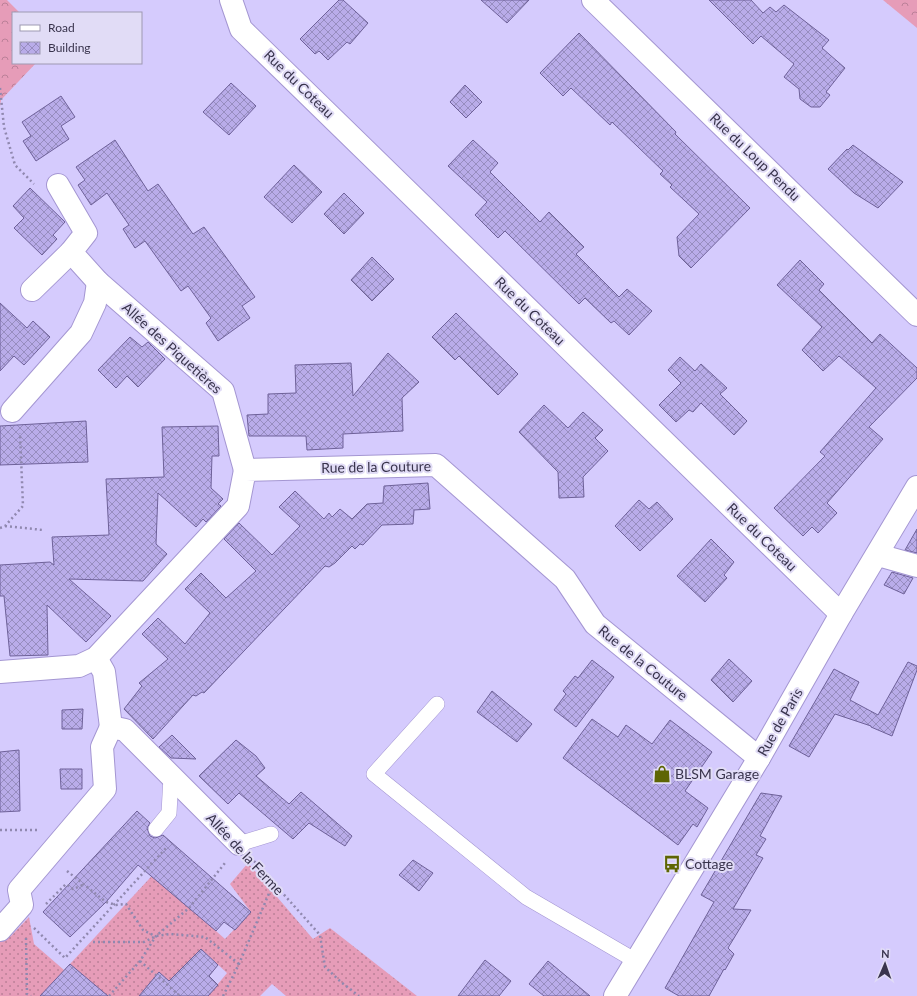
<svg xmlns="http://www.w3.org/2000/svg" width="917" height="996" viewBox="0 0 917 996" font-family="Lato,sans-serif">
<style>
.grass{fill:url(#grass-dots)}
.forest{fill:url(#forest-crowns)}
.building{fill:url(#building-cross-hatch);stroke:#6e6199}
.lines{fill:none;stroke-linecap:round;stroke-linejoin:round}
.lane-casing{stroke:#a496d2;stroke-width:16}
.street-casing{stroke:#a496d2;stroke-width:24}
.secondary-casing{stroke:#a496d2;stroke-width:24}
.path{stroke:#9088af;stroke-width:2.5;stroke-dasharray:2 3;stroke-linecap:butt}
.lane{stroke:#fff;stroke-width:15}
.street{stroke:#fff;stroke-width:22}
.secondary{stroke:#fff;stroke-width:22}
.labels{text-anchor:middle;stroke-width:4;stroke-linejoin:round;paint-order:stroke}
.street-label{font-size:14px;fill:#39344d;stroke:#e1dcf6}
.poi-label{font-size:14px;fill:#39344d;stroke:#e1dcf6;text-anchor:start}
</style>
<defs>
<pattern id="grass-dots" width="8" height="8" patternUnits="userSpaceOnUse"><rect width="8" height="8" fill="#e69cb8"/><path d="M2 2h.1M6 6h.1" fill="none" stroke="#bb8098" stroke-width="1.8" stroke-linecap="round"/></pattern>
<pattern id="forest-crowns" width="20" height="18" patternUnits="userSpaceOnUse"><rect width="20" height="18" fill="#e69cb8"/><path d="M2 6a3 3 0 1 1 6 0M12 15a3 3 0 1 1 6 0" fill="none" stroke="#bb8098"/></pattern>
<pattern id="building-cross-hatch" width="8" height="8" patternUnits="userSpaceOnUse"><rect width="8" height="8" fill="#b9ace9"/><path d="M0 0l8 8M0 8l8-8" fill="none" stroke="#978dbf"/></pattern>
</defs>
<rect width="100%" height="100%" fill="#d5cbfd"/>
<g class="grass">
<polygon points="248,863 313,939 330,928 417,996 286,996 272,984 260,996 208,996 227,973 201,949 154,996 106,996 70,964 162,865 216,931 225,939 251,912 230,884"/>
<polygon points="29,917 34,944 64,970 52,996 0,996 0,937 11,936"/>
</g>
<g class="forest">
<polygon points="0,0 7,0 20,13 13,13 13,63 36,63 1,100 0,107"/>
<polygon points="883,0 917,0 917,28"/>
</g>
<g class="building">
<polygon points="339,0 343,0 368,23 350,44 347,42 328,60 319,51 315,54 300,39"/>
<polygon points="481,0 529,0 507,23"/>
<polygon points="709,0 751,0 763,13 770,7 776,12 784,5 829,40 822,48 845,68 826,92 830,95 820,107 811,107 800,99 799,89 784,77 794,64 761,36 753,44"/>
<polygon points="579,33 676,132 675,134 750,208 691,268 679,256 677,237 699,214 670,187 672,185 660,174 663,171 612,122 610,125 571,88 563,96 540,73"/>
<polygon points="231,83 256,106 229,135 203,112"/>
<polygon points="465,85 482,102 466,118 450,102"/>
<polygon points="61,96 75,117 61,126 69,139 36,161 23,141 31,136 22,122"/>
<polygon points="115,140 148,191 158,184 193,234 204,227 255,297 242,306 250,318 218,341 206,323 211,318 188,286 181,291 145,241 135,248 123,229 129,225 107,193 91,205 78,185 85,180 76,167"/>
<polygon points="473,140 498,163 490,172 540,222 549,212 584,247 576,254 619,297 627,289 652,311 629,335 614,321 611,323 585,298 579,304 505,231 498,238 475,215 487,202 448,166"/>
<polygon points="853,145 903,182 878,208 854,193 828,169 847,149 848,150"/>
<polygon points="294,165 322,192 292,223 264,197"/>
<polygon points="30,188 65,222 53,235 57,239 42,255 14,228 24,218 13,206"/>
<polygon points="344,193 364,213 344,234 324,214"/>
<polygon points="372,257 394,279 372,301 351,280"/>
<polygon points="800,260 824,284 819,290 872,343 880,334 917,368 917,378 869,427 883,439 827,503 837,513 818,533 812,527 803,536 774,508 825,456 820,452 876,388 839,356 823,371 802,350 822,327 777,285"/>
<polygon points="0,303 27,328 33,321 50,337 24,365 14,356 0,371"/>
<polygon points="456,313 518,374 498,395 459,356 455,360 432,337"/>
<polygon points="130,337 142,347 148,342 165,359 138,387 127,376 116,388 98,370"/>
<polygon points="388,353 419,382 402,398 403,431 343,434 343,448 307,450 306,436 249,436 247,415 268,414 268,394 296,393 295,365 351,363 353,396"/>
<polygon points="680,357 695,371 701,364 727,388 720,394 747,421 734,435 701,403 693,412 689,410 676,422 659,405 681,383 668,370"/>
<polygon points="544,405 568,428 583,412 603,430 595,438 608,451 583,477 584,497 559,498 558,472 519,432"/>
<polygon points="86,421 88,462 0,465 0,426"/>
<polygon points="218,426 219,456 212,456 211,488 223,499 218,504 221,506 206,522 203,519 196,527 158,493 156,544 167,554 143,581 69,579 111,616 86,642 47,605 48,655 10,656 4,596 0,596 0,565 50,562 54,565 52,537 109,535 106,479 164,477 162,427"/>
<polygon points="428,483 430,509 414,510 413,524 382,525 363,545 360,544 355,549 352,546 335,563 329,567 325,566 204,693 202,692 196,696 193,695 153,739 124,709 142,686 139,683 168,659 142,634 158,618 185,644 210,613 185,589 201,573 226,598 256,571 224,539 239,523 272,555 300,526 279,507 295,491 324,519 329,513 332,517 340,509 352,519 367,504 383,503 384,486"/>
<polygon points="639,500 649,509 657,502 673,519 640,551 615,526"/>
<polygon points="917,529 917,553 905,550"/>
<polygon points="711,539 734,562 724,575 727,578 705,602 677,576"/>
<polygon points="892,572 913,578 904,594 884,585"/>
<polygon points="729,659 752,681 733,702 711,680"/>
<polygon points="592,660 614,677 576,727 554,710 566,694 563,691 575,676 578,678"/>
<polygon points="908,662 917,666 917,670 892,736 871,727 871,726 835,714 809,757 789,746 834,669 859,682 850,700 878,715"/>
<polygon points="492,691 532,724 517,742 477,712"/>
<polygon points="83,709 82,729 62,729 62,710"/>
<polygon points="592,719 618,737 626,725 652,744 670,720 712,752 685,791 708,808 697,827 693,824 678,845 563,758"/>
<polygon points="172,735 196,759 171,758 159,747"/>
<polygon points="236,740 256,756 265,768 256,776 289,804 301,792 352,836 345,846 309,823 293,839 239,793 228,804 199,776"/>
<polygon points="19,750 20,811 0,812 0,752"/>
<polygon points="60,769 82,769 82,789 61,789"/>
<polygon points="761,793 782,796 760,836 766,839 756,855 763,858 733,909 751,910 728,948 734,954 725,970 724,969 709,996 679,996 665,988 714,902 701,895"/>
<polygon points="137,811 150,823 147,828 150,836 155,838 163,835 251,912 235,930 224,922 216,931 138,865 106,902 70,937 43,912"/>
<polygon points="413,860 433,873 419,891 399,875"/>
<polygon points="201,949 218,965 209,976 218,985 208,996 139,996 159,972 169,981"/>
<polygon points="485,960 511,981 499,996 458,996"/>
<polygon points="548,961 590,996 544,996 529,984"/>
<polygon points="70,964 108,996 40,996"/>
</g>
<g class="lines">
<g class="lane-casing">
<g id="lane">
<polyline points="437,704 374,774 526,897 636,961"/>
<polyline points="156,829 169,813 171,777"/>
<polyline points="239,844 271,834"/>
</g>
</g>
<g class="street-casing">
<g id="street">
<polyline points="231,0 241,29 841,614"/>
<polyline points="593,0 917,315"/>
<polyline points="58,185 86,233 71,252 98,282 223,391 245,470"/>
<polyline points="32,290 71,252"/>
<polyline points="12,411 81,333 95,303 98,282"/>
<polyline points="878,555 917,566"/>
<polyline points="96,658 104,672 111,727 125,730 239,844"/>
<polyline points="0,672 79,666 96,658 238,506 245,470 436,465 565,579 595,624 759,758"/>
<polyline points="0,930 22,905 19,890 105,789 102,747 111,727"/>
</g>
</g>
<g class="secondary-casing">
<polyline id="secondary" points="615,996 759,758 841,614 917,487"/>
</g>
<g class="path">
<polyline points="0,88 4,127 15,165 34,184"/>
<polyline points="5,526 43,530"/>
<polyline points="0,528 5,526 23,506 20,433"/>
<polyline points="0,830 37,830"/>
<polyline points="254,861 320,935 325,967 341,982 359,996"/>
<polyline points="67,871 106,902 116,905 126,904 143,930 155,936"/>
<polyline points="46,904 66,884 73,889 83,885"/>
<polyline points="34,928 65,958 167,847"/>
<polyline points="26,938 27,994 31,996"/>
<polyline points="93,942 144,942 156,936 170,934 205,937 239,964"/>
<polyline points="140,961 180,996"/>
<polyline points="109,996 140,961 156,936 189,908 225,863"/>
<polyline points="223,996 239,964 273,884"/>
</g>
<use href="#lane" class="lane"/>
<use href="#street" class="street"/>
<use href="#secondary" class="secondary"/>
</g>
<defs>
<g id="shop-bare" transform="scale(1.38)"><path d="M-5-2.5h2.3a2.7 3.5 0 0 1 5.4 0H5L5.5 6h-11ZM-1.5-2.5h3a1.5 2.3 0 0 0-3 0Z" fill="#5e6503" stroke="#e1dcf6" stroke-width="2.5" paint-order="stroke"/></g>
<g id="bus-bare" transform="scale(1.38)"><path d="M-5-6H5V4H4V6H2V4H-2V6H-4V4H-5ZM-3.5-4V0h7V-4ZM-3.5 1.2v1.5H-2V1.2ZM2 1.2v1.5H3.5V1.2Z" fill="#5e6503" stroke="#e1dcf6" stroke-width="2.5" paint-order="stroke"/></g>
</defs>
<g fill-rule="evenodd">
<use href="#shop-bare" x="662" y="774"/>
<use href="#bus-bare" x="672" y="864"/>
</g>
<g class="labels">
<g class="street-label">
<text transform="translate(299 84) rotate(44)" y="5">Rue du Coteau</text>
<text transform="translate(755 157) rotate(44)" y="5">Rue du Loup Pendu</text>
<text transform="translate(530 311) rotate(44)" y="5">Rue du Coteau</text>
<text transform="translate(172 348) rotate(42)" y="5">Allée des Piquetières</text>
<text transform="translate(376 467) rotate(-1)" y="5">Rue de la Couture</text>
<text transform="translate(762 537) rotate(44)" y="5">Rue du Coteau</text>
<text transform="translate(643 663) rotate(39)" y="5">Rue de la Couture</text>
<text transform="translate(780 722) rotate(-60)" y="5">Rue de Paris</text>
<text transform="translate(245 854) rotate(47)" y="5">Allée de la Ferme</text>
</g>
<g class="poi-label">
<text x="675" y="779">BLSM Garage</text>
<text x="685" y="869">Cottage</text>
</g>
</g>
<rect x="12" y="12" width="130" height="52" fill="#e1dcf6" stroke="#9e99b2"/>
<rect x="20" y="25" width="20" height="6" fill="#ffffff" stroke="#9e99b2"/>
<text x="48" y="32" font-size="12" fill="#39344d">Road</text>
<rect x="20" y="42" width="20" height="12" fill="url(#building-cross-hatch)" stroke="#9e99b2"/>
<text x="48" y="52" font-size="12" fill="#39344d">Building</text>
<g transform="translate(885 964) rotate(2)" stroke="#e1dcf6" stroke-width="3" paint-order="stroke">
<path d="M0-3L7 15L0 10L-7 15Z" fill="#39344d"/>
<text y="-6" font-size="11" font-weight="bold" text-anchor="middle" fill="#39344d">N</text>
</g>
</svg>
